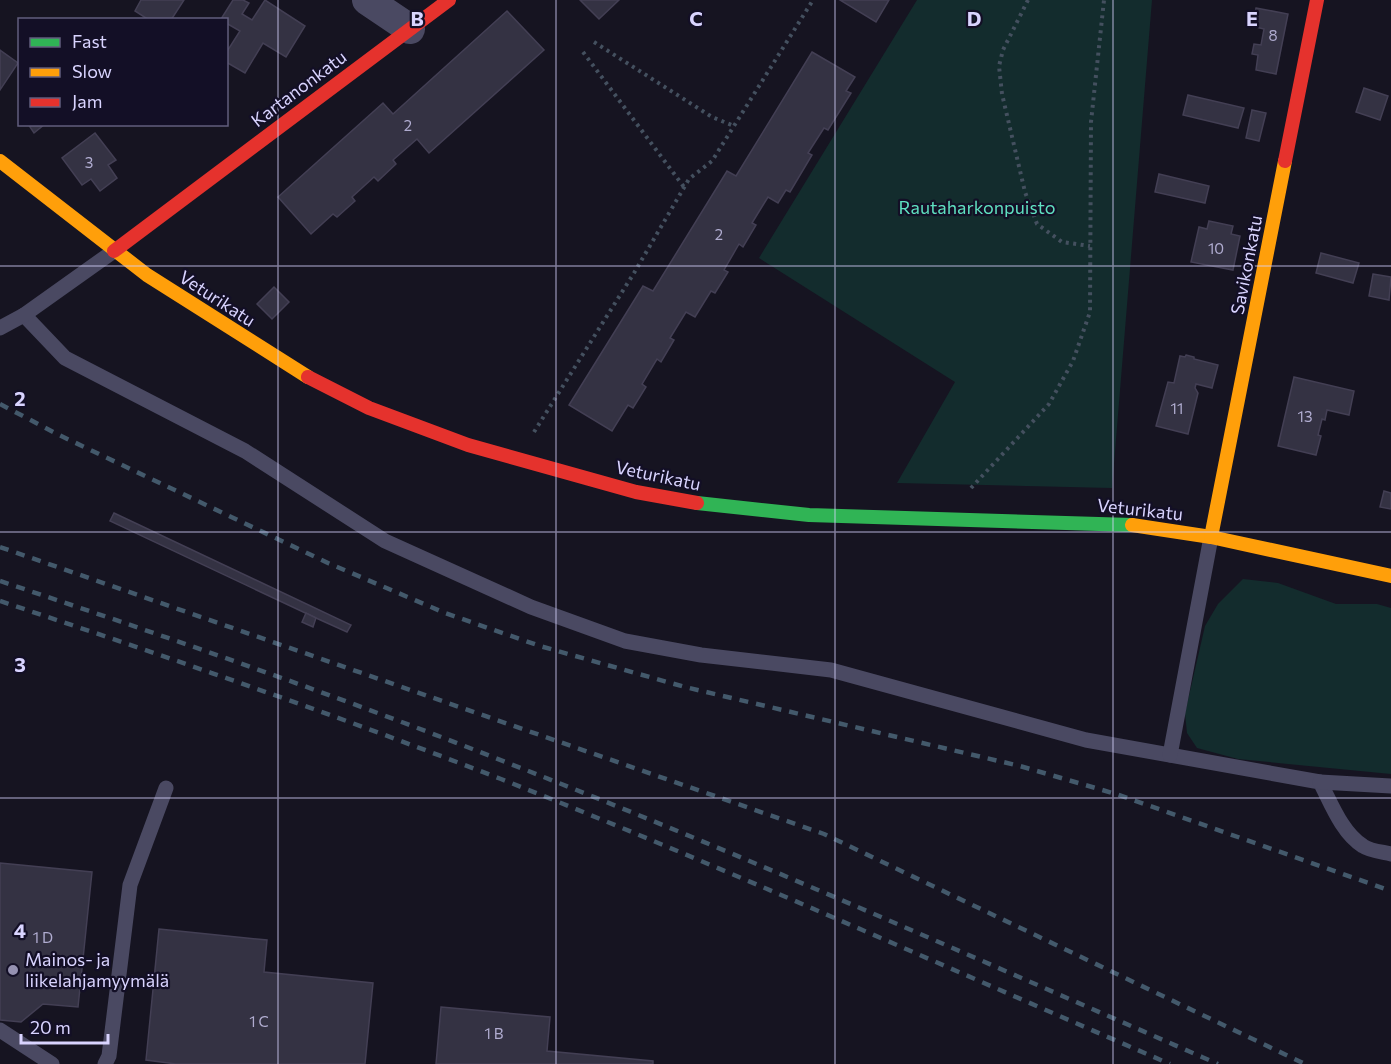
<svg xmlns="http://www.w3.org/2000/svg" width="1391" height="1064" viewBox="0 0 1391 1064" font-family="Commissioner,sans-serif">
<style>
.green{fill:#132c2d}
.building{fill:#343243;stroke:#433f54;stroke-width:1.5}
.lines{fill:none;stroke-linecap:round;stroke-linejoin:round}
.path{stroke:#44505f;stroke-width:4;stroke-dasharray:3 4.5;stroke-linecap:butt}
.lane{stroke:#4a4962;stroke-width:15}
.street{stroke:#4a4962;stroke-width:30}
.fast{stroke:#30b455;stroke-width:14}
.slow{stroke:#ff9f0a;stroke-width:14}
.jam{stroke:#e5322d;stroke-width:14}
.rail{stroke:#43596b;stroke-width:4.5;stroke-dasharray:9 8;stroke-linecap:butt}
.grid{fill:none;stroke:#d9d4ff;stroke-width:1.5;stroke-opacity:0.55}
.poi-dot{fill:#9591b1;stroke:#130f26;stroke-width:2}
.labels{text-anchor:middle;stroke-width:4.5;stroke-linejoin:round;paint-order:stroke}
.number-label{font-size:15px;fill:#b0acd0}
.street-label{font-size:18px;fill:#d9d4ff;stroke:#130f26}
.park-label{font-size:18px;fill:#5fe0c0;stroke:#130f26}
.poi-label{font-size:18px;fill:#d9d4ff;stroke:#130f26;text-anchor:start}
.grid-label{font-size:20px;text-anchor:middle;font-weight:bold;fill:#d9d4ff;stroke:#130f26;stroke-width:4.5;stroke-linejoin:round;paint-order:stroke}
</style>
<rect width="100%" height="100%" fill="#161421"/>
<g class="green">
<polygon points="917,0 1152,0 1112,488 897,483 955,382 759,258"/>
<polygon points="1243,579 1278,583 1336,604 1377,604 1391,608 1391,774 1238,759 1197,748 1187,733 1185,713 1205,626 1218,604"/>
</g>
<g class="building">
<polygon points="141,0 184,0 171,20 149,20 135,11"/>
<polygon points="233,0 243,0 249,3 242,14 252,20 265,0 305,26 286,57 263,43 245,73 226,62 226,53 240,31 226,23 226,20 221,19"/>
<polygon points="580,0 619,0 599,19"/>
<polygon points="840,0 889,0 876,22"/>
<polygon points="1256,8 1288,14 1276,74 1256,70 1258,55 1252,54 1254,44 1261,45 1264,29 1252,26"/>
<polygon points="507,11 544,50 429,153 417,139 393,160 396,164 378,181 374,177 352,197 355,201 337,217 333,214 311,234 278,197 383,103 393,114"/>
<polygon points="0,50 18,63 0,90"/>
<polygon points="812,52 855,77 846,91 851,93 828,130 824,128 808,153 812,155 790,192 786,190 778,203 768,197 752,223 756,225 743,247 739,244 724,270 728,272 715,293 711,291 695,317 686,312 670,338 674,340 661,362 657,359 642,384 646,387 633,408 628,405 612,431 569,405 643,286 653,291 727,171 736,176"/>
<polygon points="1364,88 1388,96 1380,120 1356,112"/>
<polygon points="1188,95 1244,108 1238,128 1183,115"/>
<polygon points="1252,110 1266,113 1259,141 1246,138"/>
<polygon points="28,124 45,124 34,133"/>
<polygon points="95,133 116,160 108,165 117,178 100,191 91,179 82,185 62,158"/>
<polygon points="1159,174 1209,186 1205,203 1155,192"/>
<polygon points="1209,221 1233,226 1231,234 1240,236 1233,270 1191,262 1199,227 1207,229"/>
<polygon points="1321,253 1359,263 1353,283 1316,273"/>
<polygon points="1373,274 1391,277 1389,300 1369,296"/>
<polygon points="274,287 289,302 272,319 257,304"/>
<polygon points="1186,355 1194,357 1194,359 1218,365 1212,388 1196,384 1195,388 1198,393 1188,434 1156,426 1168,382 1174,383 1180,356 1185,357"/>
<polygon points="1294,377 1354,391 1349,415 1327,410 1325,420 1322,419 1318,435 1321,436 1316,455 1278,446"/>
<polygon points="1384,491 1391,493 1391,509 1380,507"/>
<polygon points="114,513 351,625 347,632 316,618 110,521"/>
<polygon points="306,613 316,618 313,627 302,622"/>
<polygon points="0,863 92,872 78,1007 43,1004 21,1022 0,1020"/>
<polygon points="159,929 267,940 264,972 373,983 365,1064 176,1064 146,1060"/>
<polygon points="441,1007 550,1017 547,1051 653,1061 653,1064 436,1064"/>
</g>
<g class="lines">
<g class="path">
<polyline points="1028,0 1003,50 999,66 1002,94 1025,192 1037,224 1062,242 1090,246"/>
<polyline points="594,42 712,117 734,126"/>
<polyline points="583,52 684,187"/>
<polyline points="534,432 634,273 689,179 712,161 813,0"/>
<polyline points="971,488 1049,404 1073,361 1090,312 1091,122 1104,0"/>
</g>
<g class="lane">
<path d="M24,315l41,43 180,93 140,90 146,66 94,34 76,14 130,15 255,70 234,42c11,21 22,51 43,64 7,5 20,6 28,8"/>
<polyline points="0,328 24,315 114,251"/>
<polyline points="1170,755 1211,537"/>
<polyline points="1320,782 1391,786"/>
<polyline points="0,1030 52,1064"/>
<polyline points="105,1064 109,1056 130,885 166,788"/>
</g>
<polyline class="street" points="367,0 410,29"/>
<polyline class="fast" points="697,503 809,515 1132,525"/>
<g class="slow">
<polyline points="0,161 147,275 308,377"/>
<polyline points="1132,525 1211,537 1391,576"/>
<polyline points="1211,537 1285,161"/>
</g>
<g class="jam">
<polyline points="1285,161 1317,0"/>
<polyline points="114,251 449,0"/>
<polyline points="308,377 369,408 468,445 636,492 697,503"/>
</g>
<g class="rail">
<polyline points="0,404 59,435 328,563 445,613 540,646 685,687 1020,766 1116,794 1391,891"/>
<polyline points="0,547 824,834 1305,1064"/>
<path d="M0,581c171,57 341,116 508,182 239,93 474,198 710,301"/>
<path d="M0,601c168,56 336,114 501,178 225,89 447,189 669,285"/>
</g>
</g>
<path class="grid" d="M278,0v1064M556,0v1064M835,0v1064M1113,0v1064M0,266h1391M0,532h1391M0,798h1391"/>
<circle class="poi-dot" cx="13" cy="970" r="6"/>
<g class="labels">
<g class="number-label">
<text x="1273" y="41">8</text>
<text x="408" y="131">2</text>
<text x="89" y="168">3</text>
<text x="719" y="240">2</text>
<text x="1216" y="254">10</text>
<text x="1177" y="414">11</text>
<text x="1305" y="422">13</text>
<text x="43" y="943">1 D</text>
<text x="259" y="1027">1 C</text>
<text x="494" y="1039">1 B</text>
</g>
<g class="street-label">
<text transform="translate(299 89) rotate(-37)" y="6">Kartanonkatu</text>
<text transform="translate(1247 265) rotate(-79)" y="6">Savikonkatu</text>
<text transform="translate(217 299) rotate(33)" y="6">Veturikatu</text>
<text transform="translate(658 476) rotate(12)" y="6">Veturikatu</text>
<text transform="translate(1140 510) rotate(6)" y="6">Veturikatu</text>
</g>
<g class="park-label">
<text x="977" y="214">Rautaharkonpuisto</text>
</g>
<g class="poi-label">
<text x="25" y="966">Mainos- ja<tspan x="25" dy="21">liikelahjamyymälä</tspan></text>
</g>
</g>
<g class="grid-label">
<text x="417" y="26">B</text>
<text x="696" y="26">C</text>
<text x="974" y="26">D</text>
<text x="1252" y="26">E</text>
<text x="20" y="406">2</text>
<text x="20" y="672">3</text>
<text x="20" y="938">4</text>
</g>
<rect x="18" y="18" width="210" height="108" fill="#130f26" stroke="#625e7d" stroke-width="1.5"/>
<rect x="30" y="38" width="30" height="9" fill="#30b455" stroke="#625e7d" stroke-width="1.5"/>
<text x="72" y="48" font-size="18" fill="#d9d4ff">Fast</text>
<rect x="30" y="68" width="30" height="9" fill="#ff9f0a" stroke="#625e7d" stroke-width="1.5"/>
<text x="72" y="78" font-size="18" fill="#d9d4ff">Slow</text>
<rect x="30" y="98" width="30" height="9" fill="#e5322d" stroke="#625e7d" stroke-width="1.5"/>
<text x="72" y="108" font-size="18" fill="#d9d4ff">Jam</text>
<path d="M21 1034v9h87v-9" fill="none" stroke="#d9d4ff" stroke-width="3"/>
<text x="30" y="1034" font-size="18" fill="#d9d4ff" stroke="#130f26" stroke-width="4.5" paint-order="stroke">20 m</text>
</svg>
